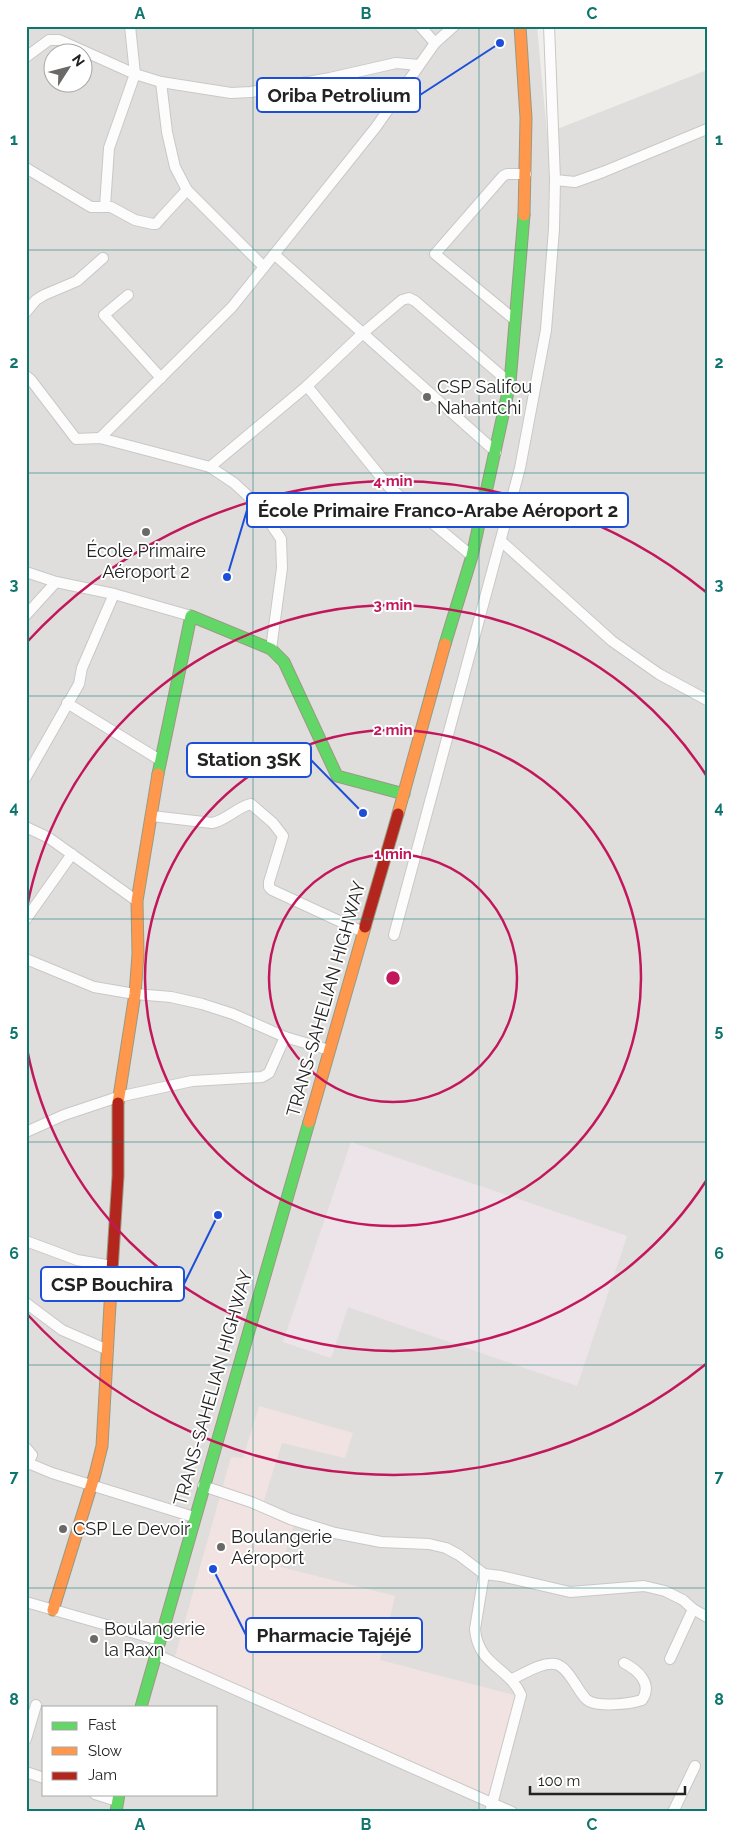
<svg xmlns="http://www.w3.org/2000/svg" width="733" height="1838" viewBox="0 0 733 1838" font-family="Raleway,sans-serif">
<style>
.residential{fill:#dfdedc;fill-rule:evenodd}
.commercial{fill:#f1e3e1}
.industrial{fill:#ede4e9}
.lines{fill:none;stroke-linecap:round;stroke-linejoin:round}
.street-casing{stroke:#c9c8c7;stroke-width:12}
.fast-casing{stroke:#999a82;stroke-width:13}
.slow-casing{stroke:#999a82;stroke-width:13}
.jam-casing{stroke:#999a82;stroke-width:13}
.street{stroke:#fdfcfc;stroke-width:10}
.fast{stroke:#63d668;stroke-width:11}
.slow{stroke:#ff974d;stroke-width:11}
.jam{stroke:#b3261e;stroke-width:11}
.grid{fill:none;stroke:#0f766e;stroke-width:1;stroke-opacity:0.55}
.ring{fill:none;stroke:#c2185b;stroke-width:2.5}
.poi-dot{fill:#6a6968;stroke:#fff;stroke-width:2}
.labels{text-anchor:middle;stroke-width:4;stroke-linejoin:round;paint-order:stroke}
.poi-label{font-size:18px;fill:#222;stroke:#fff;text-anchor:start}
.street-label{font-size:18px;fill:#222;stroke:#fff}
.centre{fill:#c2185b;stroke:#fff;stroke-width:2.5}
.ring-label{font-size:15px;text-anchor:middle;font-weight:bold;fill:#c2185b;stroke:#fff;stroke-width:4;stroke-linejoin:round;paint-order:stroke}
.leader{fill:none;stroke:#1d4ed8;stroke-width:2}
.callout-dot{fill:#1d4ed8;stroke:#fff;stroke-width:2}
.callout{fill:#fff;stroke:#1d4ed8;stroke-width:2}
.callout-label{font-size:19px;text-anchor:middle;font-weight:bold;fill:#222}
.neatline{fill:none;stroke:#0f766e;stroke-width:2}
.grid-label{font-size:16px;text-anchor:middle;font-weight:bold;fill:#0f766e}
</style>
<rect width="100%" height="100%" fill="#f0eeeb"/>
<path class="residential" d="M26,26h511l10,107 160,-63v1742h-681zM52,52h30v30h-30zM44,1707h172v87h-172z"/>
<polygon class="commercial" points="259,1406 353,1433 345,1458 282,1443 263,1503 294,1524 281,1567 395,1596 380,1660 518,1696 492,1797 174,1660 231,1457 243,1458"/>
<polygon class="industrial" points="351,1142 627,1236 577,1386 348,1307 331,1358 283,1342"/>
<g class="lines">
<g class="street-casing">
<g id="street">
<polyline points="420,26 435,43"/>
<polyline points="26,57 49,40 59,40 135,74 161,82 231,93 251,92 330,78 396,63 419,65"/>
<polyline points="161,82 167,132 175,167 187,190 264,267"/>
<polyline points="26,168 91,207 111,207 135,220 153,224 156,224 162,217 187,190"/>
<polyline points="555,180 575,182 603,172 707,129"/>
<polyline points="105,206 109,148 135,74 130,26"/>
<polyline points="274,254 496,452"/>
<polyline points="128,295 104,315 161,378"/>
<polyline points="26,312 36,300 44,295 77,281 103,258"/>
<polyline points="515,320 435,254 503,176 507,174 526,174"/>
<polyline points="26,376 31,380 76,439 100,438 210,467 234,483 258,505 281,539 282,568 271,649"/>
<polyline points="307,386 389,487 472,556"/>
<polyline points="100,438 232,307 376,127 435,43 454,26"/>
<polyline points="210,467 307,386 363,333 402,300 409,298 415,301 510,383"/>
<polyline points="501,541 612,641 659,674 707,700"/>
<polyline points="26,572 56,582 114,594 191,616"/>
<polyline points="26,615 56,582"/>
<polyline points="67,703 160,760"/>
<polyline points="26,777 79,684 82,668 114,594"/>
<path d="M152,816l60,7c15,-3 25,-16 39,-19l22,19 10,13 -14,46v5l3,3 91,42"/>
<polyline points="26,827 49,838 137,901"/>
<polyline points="26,919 72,854"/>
<polyline points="394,935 520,468 546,330 554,229 555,180 549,26"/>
<polyline points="26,959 94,987 135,994 171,997 202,1004 233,1014 285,1037 329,1050"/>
<polyline points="26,1132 64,1115 118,1097 192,1081 262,1077 269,1073 285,1037"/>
<polyline points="26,1241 77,1260 112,1266"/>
<polyline points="26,1303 62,1330 108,1350"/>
<polyline points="26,1448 32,1455 28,1463 52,1473 194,1517"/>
<polyline points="203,1486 251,1502 290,1519 335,1533 381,1542 429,1544 446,1548 459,1555 484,1574 501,1576 570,1592 644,1586 665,1591 683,1600 693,1609 707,1617"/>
<path d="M484,1574l-9,55c3,37 34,38 46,66l-31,117"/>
<polyline points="26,1602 159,1640"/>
<polyline points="155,1654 512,1812"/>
<polyline points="670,1659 693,1609"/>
<path d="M512,1679c12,-5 29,-17 43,-15 13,2 22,26 31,35 9,9 44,5 56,1 11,-16 -4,-30 -18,-37"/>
<polyline points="26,1739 36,1705"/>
<polyline points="26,1772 44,1778"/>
<polyline points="95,1794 117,1801"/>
<polyline points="673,1812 695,1766"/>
</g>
</g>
<g class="fast-casing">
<g id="fast">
<polyline points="445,644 472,556 510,383 524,215"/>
<polyline points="158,774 191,616 271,649 284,662 337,776 404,794"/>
<polyline points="141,1707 309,1122"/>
<polyline points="116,1812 119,1794"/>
</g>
</g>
<g class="slow-casing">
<g id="slow">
<polyline points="520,26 526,118 524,215"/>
<polyline points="398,814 445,644"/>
<polyline points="118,1103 135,994 138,954 137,901 158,774"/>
<polyline points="309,1122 365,927"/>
<polyline points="53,1610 95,1474 102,1446 111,1287"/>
</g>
</g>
<g class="jam-casing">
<g id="jam">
<polyline points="365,927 398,814"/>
<polyline points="111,1287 118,1176 118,1103"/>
</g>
</g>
<use href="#street" class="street"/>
<use href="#fast" class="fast"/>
<use href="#slow" class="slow"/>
<use href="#jam" class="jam"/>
</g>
<path class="grid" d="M253,26v1786M479,26v1786M26,250h681M26,473h681M26,696h681M26,919h681M26,1142h681M26,1365h681M26,1588h681"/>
<g class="ring">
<circle cx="393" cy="978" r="124"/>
<circle cx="393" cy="978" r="248"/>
<path d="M706 1181A373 373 0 0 1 27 1049M27 907A373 373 0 0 1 706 775"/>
<path d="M706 1364A497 497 0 0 1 27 1314M27 642A497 497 0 0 1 706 592"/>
</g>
<g class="poi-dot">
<circle cx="427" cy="397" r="5"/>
<circle cx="146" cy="532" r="5"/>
<circle cx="63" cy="1529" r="5"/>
<circle cx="221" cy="1547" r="5"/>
<circle cx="94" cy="1639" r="5"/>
</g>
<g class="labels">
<g class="poi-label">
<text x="437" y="393">CSP Salifou<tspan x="437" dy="21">Nahantchi</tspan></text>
<text x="146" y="557" text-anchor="middle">École Primaire<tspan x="146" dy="21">Aéroport 2</tspan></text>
<text x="73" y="1535">CSP Le Devoir</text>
<text x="231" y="1543">Boulangerie<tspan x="231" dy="21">Aéroport</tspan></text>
<text x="104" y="1635">Boulangerie<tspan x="104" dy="21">la Raxn</tspan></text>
</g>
<g class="street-label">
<text transform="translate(326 999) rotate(-74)" y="6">TRANS-SAHELIAN HIGHWAY</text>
<text transform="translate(213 1388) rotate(-74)" y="6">TRANS-SAHELIAN HIGHWAY</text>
</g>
</g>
<circle cx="393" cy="978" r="8" class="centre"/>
<g class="ring-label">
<text x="393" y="486">4 min</text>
<text x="393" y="610">3 min</text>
<text x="393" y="735">2 min</text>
<text x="393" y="859">1 min</text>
</g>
<path class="leader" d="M500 43L420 95M227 577L247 510M363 813L311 760M218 1215L184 1284M213 1569L246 1635"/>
<g class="callout-dot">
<circle cx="500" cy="43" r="5"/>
<circle cx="227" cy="577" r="5"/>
<circle cx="363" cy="813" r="5"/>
<circle cx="218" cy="1215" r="5"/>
<circle cx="213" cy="1569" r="5"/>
</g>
<g class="callout">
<rect x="257" y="78" width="163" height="34" rx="5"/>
<rect x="247" y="493" width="381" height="34" rx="5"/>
<rect x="187" y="743" width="124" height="34" rx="5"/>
<rect x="41" y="1267" width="143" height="34" rx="5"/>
<rect x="246" y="1618" width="176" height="34" rx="5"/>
</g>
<g class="callout-label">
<text x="339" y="102">Oriba Petrolium</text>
<text x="438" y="517">École Primaire Franco-Arabe Aéroport 2</text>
<text x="249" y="766">Station 3SK</text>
<text x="112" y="1291">CSP Bouchira</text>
<text x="334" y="1642">Pharmacie Tajéjé</text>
</g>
<rect width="733" height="1838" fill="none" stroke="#ffffff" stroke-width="55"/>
<rect x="42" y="1706" width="175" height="90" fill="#ffffff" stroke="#a7a7a7"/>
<rect x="52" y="1722" width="25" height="8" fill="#63d668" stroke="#a7a7a7"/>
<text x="88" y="1730" font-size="15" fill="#222222">Fast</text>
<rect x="52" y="1747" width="25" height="8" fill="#ff974d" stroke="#a7a7a7"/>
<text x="88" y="1756" font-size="15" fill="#222222">Slow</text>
<rect x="52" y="1772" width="25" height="8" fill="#b3261e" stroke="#a7a7a7"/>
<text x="88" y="1780" font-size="15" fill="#222222">Jam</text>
<g transform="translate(68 68) rotate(54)"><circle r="24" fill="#ffffff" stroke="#a7a7a7"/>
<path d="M0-4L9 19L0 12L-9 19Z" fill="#6a6968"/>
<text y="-8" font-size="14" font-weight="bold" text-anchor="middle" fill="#222222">N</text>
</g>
<path d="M530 1786v8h155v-8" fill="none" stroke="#222222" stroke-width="2.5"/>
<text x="538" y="1786" font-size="15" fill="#222222" stroke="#ffffff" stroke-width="4" paint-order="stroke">100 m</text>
<rect x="28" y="28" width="678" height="1782" class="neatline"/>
<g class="grid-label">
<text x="140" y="19">A</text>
<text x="366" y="19">B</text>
<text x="592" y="19">C</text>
<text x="14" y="145">1</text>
<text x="719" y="145">1</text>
<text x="14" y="368">2</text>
<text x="719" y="368">2</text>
<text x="14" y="590">3</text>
<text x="719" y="590">3</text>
<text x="14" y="813">4</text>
<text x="719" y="813">4</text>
<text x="14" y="1036">5</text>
<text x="719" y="1036">5</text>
<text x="14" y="1259">6</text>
<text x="719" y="1259">6</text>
<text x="14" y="1482">7</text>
<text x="719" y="1482">7</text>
<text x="14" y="1705">8</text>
<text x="719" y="1705">8</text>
<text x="140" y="1830">A</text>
<text x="366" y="1830">B</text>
<text x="592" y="1830">C</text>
</g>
</svg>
